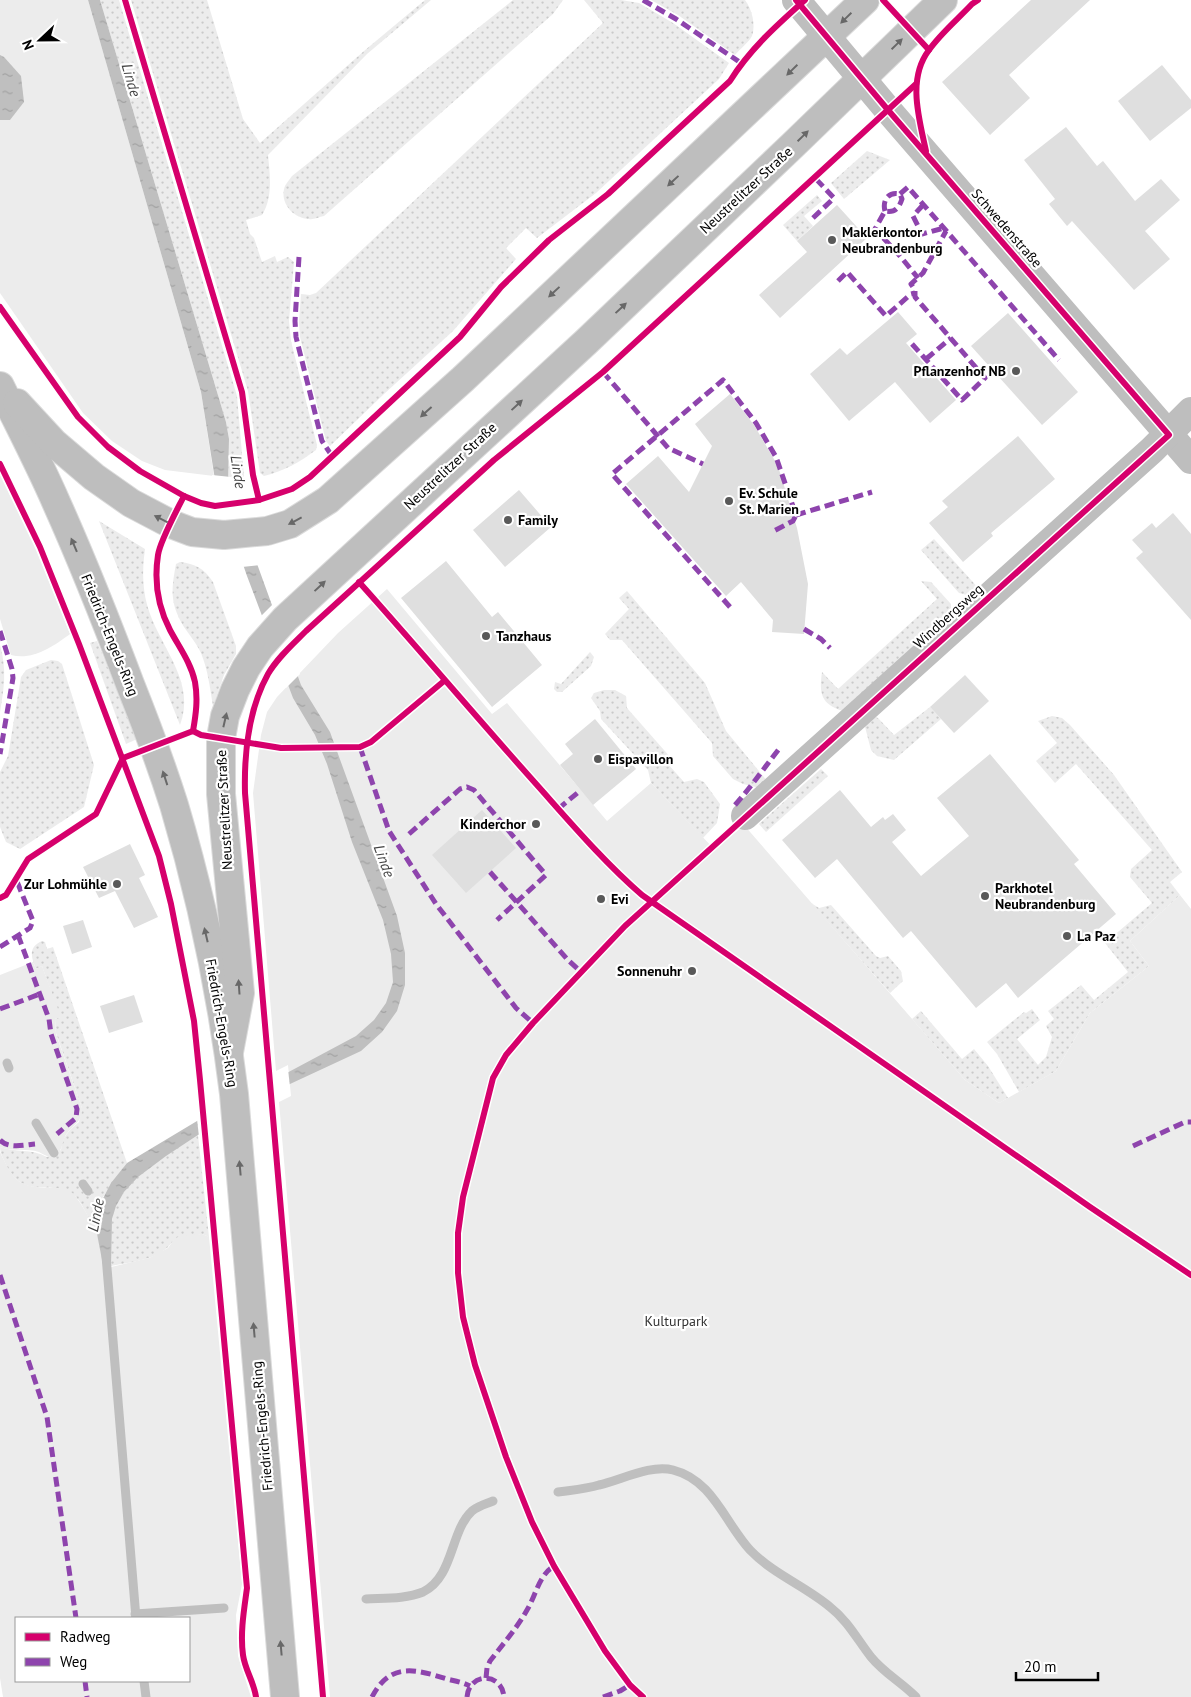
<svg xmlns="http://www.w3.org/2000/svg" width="1191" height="1697" viewBox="0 0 1191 1697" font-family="'PT Sans',sans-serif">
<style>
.grass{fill:url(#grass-dots)}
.green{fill:#ececec;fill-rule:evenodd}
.water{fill:url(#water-ripples)}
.pier{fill:#fff}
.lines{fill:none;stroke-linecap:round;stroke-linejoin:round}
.stream{stroke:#bfbfbf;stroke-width:9}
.building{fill:#dfdfdf}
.major-casing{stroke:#dbdbdb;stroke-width:30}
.minor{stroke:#bebebe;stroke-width:28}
.major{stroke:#bebebe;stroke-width:28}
.quiet{stroke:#8e44ad;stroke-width:5;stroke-dasharray:10 5;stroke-linecap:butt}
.cycleway-casing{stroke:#fff;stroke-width:9}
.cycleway{stroke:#d6006c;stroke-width:6}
.oneway{fill:#686868}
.poi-dot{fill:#595959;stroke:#fff;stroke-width:2}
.labels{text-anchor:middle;stroke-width:4.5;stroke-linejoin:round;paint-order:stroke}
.street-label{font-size:14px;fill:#000;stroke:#fff}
.poi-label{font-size:14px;font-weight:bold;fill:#000;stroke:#fff;text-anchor:start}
.park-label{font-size:14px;fill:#333;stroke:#fff}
.water-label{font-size:15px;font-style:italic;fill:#444;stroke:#fff}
</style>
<defs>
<pattern id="grass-dots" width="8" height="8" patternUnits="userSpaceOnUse" patternTransform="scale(1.25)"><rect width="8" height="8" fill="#ececec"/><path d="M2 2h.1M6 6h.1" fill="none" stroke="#c9c9c9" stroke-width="1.8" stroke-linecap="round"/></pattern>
<pattern id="water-ripples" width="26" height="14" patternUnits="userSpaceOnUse" patternTransform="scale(1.25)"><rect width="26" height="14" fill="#bfbfbf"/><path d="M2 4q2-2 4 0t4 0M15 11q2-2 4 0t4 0" fill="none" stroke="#a2a2a2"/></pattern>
</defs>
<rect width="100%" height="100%" fill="#fff"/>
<g class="grass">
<polygon points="100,0 119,0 237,396 244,477 241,478 228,477 229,439 226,422"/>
<path d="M131,0h76l36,119 17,24 104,-92 61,-51h6l-64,54 -99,101c2,20 5,43 -6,60l-16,5 4,14 4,4 8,24 13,-6 2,6 11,-5 6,5 -5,59 2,20 26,104 -1,5c-16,12 -32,21 -52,26l-4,-3 -12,-82z"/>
<path d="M513,0h50l-10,14 -229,202c-5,1 -11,4 -15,3 -17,-1 -30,-17 -24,-33 2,-4 5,-7 7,-10z"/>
<polygon points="584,0 621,0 639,3 673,23 729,63 719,79 596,193 537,238 526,228 506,248 516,259 453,331 384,394 330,446 326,441 300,337 299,322 301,294 310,295 316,293 603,23"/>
<path d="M651,0h94c7,9 11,25 7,36 -3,6 -12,13 -17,19l-57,-40z"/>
<polygon points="867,151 890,160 844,199 831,183"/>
<polygon points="817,195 822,201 804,216 813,226 797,241 783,225"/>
<path d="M99,521l46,28c-3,22 -3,43 5,65 13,36 46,70 30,111z"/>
<polygon points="934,539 981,591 975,597 959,593 921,550"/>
<path d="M180,562c15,2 24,6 33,20l23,64v8l-12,21 -11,31c-3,-18 -5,-36 -12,-53 -4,-9 -11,-17 -17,-26 -14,-23 -13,-37 -8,-63z"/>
<path d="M921,581l10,1 20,22v9l-108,98c-22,-7 -24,-17 -21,-39l16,17 99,-90z"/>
<polygon points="627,591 705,683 726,731 768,782 760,788 743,784 733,779 713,756 712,743 622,640 610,640 605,634 629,609 619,598"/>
<polygon points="97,641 137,739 126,744 90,643"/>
<path d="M0,645c7,25 4,43 0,67z"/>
<polygon points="590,652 594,657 591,666 562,692 557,692 554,689 555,682 561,684"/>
<polygon points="51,660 58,661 62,664 94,765 84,807 20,849 6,842 0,827 0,772 8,756 21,677 26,670"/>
<polygon points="604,690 615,690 626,696 627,708 671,758 667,763 684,782 697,779 704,782 720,804 717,823 703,838 651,783 648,770 601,719 600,711 591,698 594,693"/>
<polygon points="930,707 941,719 894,760 877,756 871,750 864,723 872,716 878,718 894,735"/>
<polygon points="1052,716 1062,718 1070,725 1114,775 1182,872 1170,882 1180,895 1130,941 1149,966 1090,1013 1056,1071 1019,1092 997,1054 987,1042 1024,1012 1026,1013 1032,1009 1040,1020 1017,1039 1038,1065 1046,1057 1052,1037 1046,1026 1054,1019 1048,1011 1081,985 1094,1000 1128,972 1105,943 1152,903 1130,877 1131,869 1152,850 1076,764 1055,783 1036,761 1057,743 1038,721"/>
<polygon points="821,769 828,776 766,832 759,824"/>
<polygon points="811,903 819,908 831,905 876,956 880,958 888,956 901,971 903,981 890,993"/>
<path d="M42,941l3,1 2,7 6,-2 74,216 -24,34 -5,11 -1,26c-6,-10 -14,-30 -21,-37 -23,-21 -51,6 -70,-32 -2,-6 -6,-11 -6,-18 16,6 31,1 47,10l14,-7c1,-13 8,-20 18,-28l3,-14 -26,-75 -1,-14 5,-2 -18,-51 -6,3c-5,-12 -8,-22 6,-28z"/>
<polygon points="921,1011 962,1059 974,1049 988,1066 1008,1098 999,1103 965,1080 912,1019"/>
<path d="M198,1135l11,102 -7,-3 -29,7c-12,19 -42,21 -62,25 0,-15 -2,-32 1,-46 5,-39 57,-66 86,-85z"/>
</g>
<g class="green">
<polygon points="0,0 88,0 201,392 214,476 165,470 142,461 112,441 83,413 0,293"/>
<path d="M0,475l36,75 34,84c-16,12 -38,27 -59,21l-11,-36z"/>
<polygon points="387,589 492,714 507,703 607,821 651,783 715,850 744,825 965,1080 999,1103 1056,1071 1090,1013 1149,966 1130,941 1180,895 1191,909 1191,1697 330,1697 279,1102 291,1096 288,1065 276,1071 253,793 261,735 267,712 277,697 338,633"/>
<path d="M33,962l3,7 6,-3 19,51 -6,2 1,15 26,74c0,12 -5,14 -13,23 -7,6 -6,19 -12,24 -6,5 -12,0 -18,-3 -13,-4 -26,0 -39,-5v-172z"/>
<path d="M0,1152c14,30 18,35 52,36 6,0 13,0 19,4 7,4 23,34 26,42 3,10 4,21 6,31l4,3 42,-10 19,-10 5,-7 6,-5 23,-2 7,3 33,347 -6,31 2,41 13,41h-248l-3,-19zM16,1618h173v63h-173z"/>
</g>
<g class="water">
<polygon points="88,0 100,0 226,422 229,439 228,484 301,685 330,732 397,916 405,953 405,985 397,1011 382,1032 361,1051 290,1084 198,1135 166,1156 138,1177 124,1192 116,1206 112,1219 111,1266 107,1268 103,1265 97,1234 98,1208 111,1183 127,1163 197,1121 356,1036 374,1020 386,1003 393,982 391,954 383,920 352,842 327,764 315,735 293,698 247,576 216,486 201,392"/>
<polygon points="0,55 4,57 21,76 24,102 10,120 0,120"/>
</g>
<g class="pier">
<polygon points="212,475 231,477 231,484 260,565 242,567 261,616 274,603 261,568 300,674 286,688 245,577 214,487"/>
<polygon points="288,1069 290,1087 199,1137 197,1119"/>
</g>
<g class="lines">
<g class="stream">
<polyline points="7,1063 9,1068"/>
<polyline points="36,1123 54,1153"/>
<polyline points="83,1184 88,1191"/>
<polyline points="106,1256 136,1618"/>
<path d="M558,1492c14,-2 28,-3 41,-7 22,-5 52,-21 74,-15 40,10 52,53 77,80 23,24 55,36 80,57 18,14 27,32 41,50 13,16 30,25 45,40"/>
<path d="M366,1599c18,-1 40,0 57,-7 31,-15 27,-61 49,-81 6,-5 14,-7 21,-10"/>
<polyline points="135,1614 224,1608"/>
<polyline points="144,1681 146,1697"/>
</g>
</g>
<g class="building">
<polygon points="1031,0 1090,0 1009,75 1030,98 990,135 942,82"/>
<polygon points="1162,65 1191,100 1191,108 1150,141 1118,101"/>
<polygon points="1066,127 1097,166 1103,161 1135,201 1161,179 1180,200 1145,231 1170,259 1134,290 1072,221 1067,226 1049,204 1055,199 1024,160"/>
<polygon points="837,205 867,238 780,318 759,295 807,252 797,241"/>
<polygon points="898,312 917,334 906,343 956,400 930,423 895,382 849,421 810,374 840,348 847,355"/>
<polygon points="1008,313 1078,392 1042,425 971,346"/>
<polygon points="730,394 754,425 778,466 797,528 808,584 804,634 772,632 773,620 741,582 726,596 626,484 658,456 689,492 712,446 695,424"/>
<polygon points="1018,436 1055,479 991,533 993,536 963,562 929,523 948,507 942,501"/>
<polygon points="519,490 551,527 505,567 473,530"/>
<polygon points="1173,513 1191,534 1191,620 1136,558 1143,552 1132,540 1152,523 1156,528"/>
<polygon points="446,561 492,617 498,612 542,665 492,707 401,598"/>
<polygon points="965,675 989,701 954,733 930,707"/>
<polygon points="595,719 636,769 593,805 560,765 573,754 565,744"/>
<polygon points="990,754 1079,860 1074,864 1116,914 1018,998 1006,983 976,1008 911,931 903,938 837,859 815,878 782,840 840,790 871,827 883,817 885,820 893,814 906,830 892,842 921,876 969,836 937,798"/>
<polygon points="482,810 516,848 466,893 432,855"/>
<polygon points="130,844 145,875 139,878 158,917 134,928 115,891 99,898 83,867"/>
<polygon points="83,920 92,947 72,954 63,926"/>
<polygon points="134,995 143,1022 109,1033 100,1006"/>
</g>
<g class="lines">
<g class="major-casing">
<g id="major">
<path d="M0,386c19,39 39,77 56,116 27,60 51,121 74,182 16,40 31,80 44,121 28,94 48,192 60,289l51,603"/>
<polyline points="17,403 54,443 94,477 131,503 171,524 192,532 224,535 267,531 290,524 328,500 463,379 865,0"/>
<polyline points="229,1052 240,993 221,794 221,738 225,716 235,690 246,668 260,647 285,619 586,342 793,145 943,0"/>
</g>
</g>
<g class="minor">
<polyline points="796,0 888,110 1191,460"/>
<polyline points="745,816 1152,450 1191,411"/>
</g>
<use href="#major" class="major"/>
<g class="quiet">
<polyline points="643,0 676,19 741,63"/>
<polyline points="900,194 908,187 1059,360"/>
<polyline points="923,205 913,216 922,234 944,228"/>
<path d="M885,211c-3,-11 4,-20 15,-17l2,5c-3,9 -7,14 -17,12l-10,18 25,27 18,22"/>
<polyline points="813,218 834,198 815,178"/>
<polyline points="299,257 295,321 296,337 322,441 332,456"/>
<polyline points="838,281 847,272 886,316 911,294 915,293"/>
<polyline points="912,344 962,400 985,378 915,297 915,290 911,284 923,273 946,231"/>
<polyline points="926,359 951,338"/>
<polyline points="603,372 668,448 703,464"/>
<polyline points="796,515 872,492"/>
<polyline points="730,607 612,474 723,380 756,423 776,457 796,515 793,521 772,532"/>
<polyline points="804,629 821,639 830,648"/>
<polyline points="0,631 12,669 13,678 0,754"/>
<polyline points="360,747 389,831 436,904 516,1008 533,1023"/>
<path d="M735,805c16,-18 29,-37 44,-56"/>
<polyline points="558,809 581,790"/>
<polyline points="409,834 460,789 467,787 474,790 546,875 497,920"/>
<polyline points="490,872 568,960 580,971"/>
<polyline points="18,935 49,1019 51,1034 77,1109 76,1118 57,1134"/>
<polyline points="0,947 30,928 33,921 16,879"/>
<polyline points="0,1009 40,994"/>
<path d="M0,1140c8,9 24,5 35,4"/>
<polyline points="1133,1146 1185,1122 1191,1122"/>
<polyline points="0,1275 47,1417 76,1618"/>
<path d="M486,1678l1,-10 3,-7c13,-17 27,-33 37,-51 9,-15 12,-35 27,-44"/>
<polyline points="85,1681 87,1697"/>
<path d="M372,1697c18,-35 43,-28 75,-18 8,2 15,3 23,7"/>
<path d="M467,1697c2,-25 35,-25 37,0"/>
<polyline points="603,1697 620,1691 630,1685"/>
</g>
<g class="cycleway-casing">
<g id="cycleway">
<polyline points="125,0 242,392 253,475 259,500"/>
<polyline points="883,0 929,50"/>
<path d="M926,151c-7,-33 -19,-72 3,-101 12,-17 29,-31 43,-46l6,-4"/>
<path d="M0,307l78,110 30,30 32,24 44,25 17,7 14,3 44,-6 33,-11 18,-12 150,-140 41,-50 48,-47 59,-46 122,-113c20,-32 47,-56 75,-81"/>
<path d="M0,464l40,83 39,97 80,212 12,48 23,117 6,59 47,508c-3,22 -7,45 -4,67 2,15 11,27 13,42"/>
<path d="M184,496c-7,14 -24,45 -26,59 -4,26 0,52 12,75 9,17 21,33 25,52 3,17 1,32 -2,49"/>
<path d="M359,582c60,67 118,136 178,203 33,37 67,77 105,110l448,312 101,68"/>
<polyline points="0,898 6,895 28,859 96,814 123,758 193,731 201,735 281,748 360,747 371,742 444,681"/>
<path d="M323,1697l-78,-904c-1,-40 3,-83 23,-119 10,-17 25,-30 38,-43l188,-171 109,-88 313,-288"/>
<polyline points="643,1697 630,1685 605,1651 554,1566 532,1522 506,1457 475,1365 463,1317 458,1273 458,1233 463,1197 493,1078 506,1055 533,1023 625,926 1169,435 888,110 796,0"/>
</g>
</g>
<use href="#cycleway" class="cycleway"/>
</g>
<defs><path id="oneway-solid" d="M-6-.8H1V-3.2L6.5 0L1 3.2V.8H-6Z" transform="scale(1.25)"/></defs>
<g class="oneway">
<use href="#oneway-solid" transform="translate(846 18) rotate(136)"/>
<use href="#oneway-solid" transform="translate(897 44) rotate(-44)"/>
<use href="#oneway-solid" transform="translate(792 70) rotate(136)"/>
<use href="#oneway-solid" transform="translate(803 136) rotate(-44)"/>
<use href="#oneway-solid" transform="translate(673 181) rotate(137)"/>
<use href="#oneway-solid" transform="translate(554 292) rotate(137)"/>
<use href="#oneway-solid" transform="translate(621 308) rotate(-43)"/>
<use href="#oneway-solid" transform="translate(517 405) rotate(-43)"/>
<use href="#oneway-solid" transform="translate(426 412) rotate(138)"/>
<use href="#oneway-solid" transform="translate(161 519) rotate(-153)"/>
<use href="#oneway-solid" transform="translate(295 521) rotate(152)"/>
<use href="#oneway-solid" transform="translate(74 545) rotate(-113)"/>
<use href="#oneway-solid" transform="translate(320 586) rotate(-43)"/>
<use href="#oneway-solid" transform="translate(225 720) rotate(-77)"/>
<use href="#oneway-solid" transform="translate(165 778) rotate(-108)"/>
<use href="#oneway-solid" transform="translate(206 935) rotate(-103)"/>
<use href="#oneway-solid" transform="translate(239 987) rotate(-94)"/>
<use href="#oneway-solid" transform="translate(240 1168) rotate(-95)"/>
<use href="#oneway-solid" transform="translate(254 1330) rotate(-95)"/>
<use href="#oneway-solid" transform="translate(281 1648) rotate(-95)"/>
</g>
<g class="poi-dot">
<circle cx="832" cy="240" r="5"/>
<circle cx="1016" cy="371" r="5"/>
<circle cx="729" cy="501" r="5"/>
<circle cx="508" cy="520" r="5"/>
<circle cx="486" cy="636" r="5"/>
<circle cx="598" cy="759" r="5"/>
<circle cx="536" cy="824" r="5"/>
<circle cx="117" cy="884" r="5"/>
<circle cx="985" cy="896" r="5"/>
<circle cx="601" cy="899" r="5"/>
<circle cx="1067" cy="936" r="5"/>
<circle cx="692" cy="971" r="5"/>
</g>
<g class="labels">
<g class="street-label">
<text transform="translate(746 190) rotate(-43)" y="5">Neustrelitzer Straße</text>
<text transform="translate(1007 228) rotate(49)" y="5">Schwedenstraße</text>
<text transform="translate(450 466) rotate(-43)" y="5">Neustrelitzer Straße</text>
<text transform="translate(948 616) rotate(-42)" y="5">Windbergsweg</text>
<text transform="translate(110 635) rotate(68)" y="5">Friedrich-Engels-Ring</text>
<text transform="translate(224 810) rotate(-93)" y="5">Neustrelitzer Straße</text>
<text transform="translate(222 1023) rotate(80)" y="5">Friedrich-Engels-Ring</text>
<text transform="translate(262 1426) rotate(-95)" y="5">Friedrich-Engels-Ring</text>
</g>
<g class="poi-label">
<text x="842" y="237">Maklerkontor<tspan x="842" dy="16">Neubrandenburg</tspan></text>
<text x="1006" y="376" text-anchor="end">Pflanzenhof NB</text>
<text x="739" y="498">Ev. Schule<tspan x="739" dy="16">St. Marien</tspan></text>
<text x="518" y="525">Family</text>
<text x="496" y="641">Tanzhaus</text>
<text x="608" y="764">Eispavillon</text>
<text x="526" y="829" text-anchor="end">Kinderchor</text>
<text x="107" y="889" text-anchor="end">Zur Lohmühle</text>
<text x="995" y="893">Parkhotel<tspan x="995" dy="16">Neubrandenburg</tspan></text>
<text x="611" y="904">Evi</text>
<text x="1077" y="941">La Paz</text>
<text x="682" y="976" text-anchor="end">Sonnenuhr</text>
</g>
<g class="park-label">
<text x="676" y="1326">Kulturpark</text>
</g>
<g class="water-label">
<text transform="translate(131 80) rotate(74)" y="5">Linde</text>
<text transform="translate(238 472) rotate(81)" y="5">Linde</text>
<text transform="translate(384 861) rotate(70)" y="5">Linde</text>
<text transform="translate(96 1215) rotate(-79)" y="5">Linde</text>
</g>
</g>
<rect x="15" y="1617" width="175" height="65" fill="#ffffff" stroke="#999999"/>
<rect x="25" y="1633" width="25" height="8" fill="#d6006c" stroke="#999999"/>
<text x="60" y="1642" font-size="15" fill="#000000">Radweg</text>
<rect x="25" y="1658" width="25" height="8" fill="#8e44ad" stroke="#999999"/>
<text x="60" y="1667" font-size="15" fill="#000000">Weg</text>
<g transform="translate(40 40) rotate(248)" stroke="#ffffff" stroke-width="4" paint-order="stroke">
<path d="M0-4L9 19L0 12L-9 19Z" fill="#000000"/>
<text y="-8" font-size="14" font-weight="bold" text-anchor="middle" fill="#000000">N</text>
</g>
<path d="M1016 1672v8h82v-8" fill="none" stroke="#000000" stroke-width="2.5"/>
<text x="1024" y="1672" font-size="15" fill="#000000" stroke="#ffffff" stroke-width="4" paint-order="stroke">20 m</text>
</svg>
